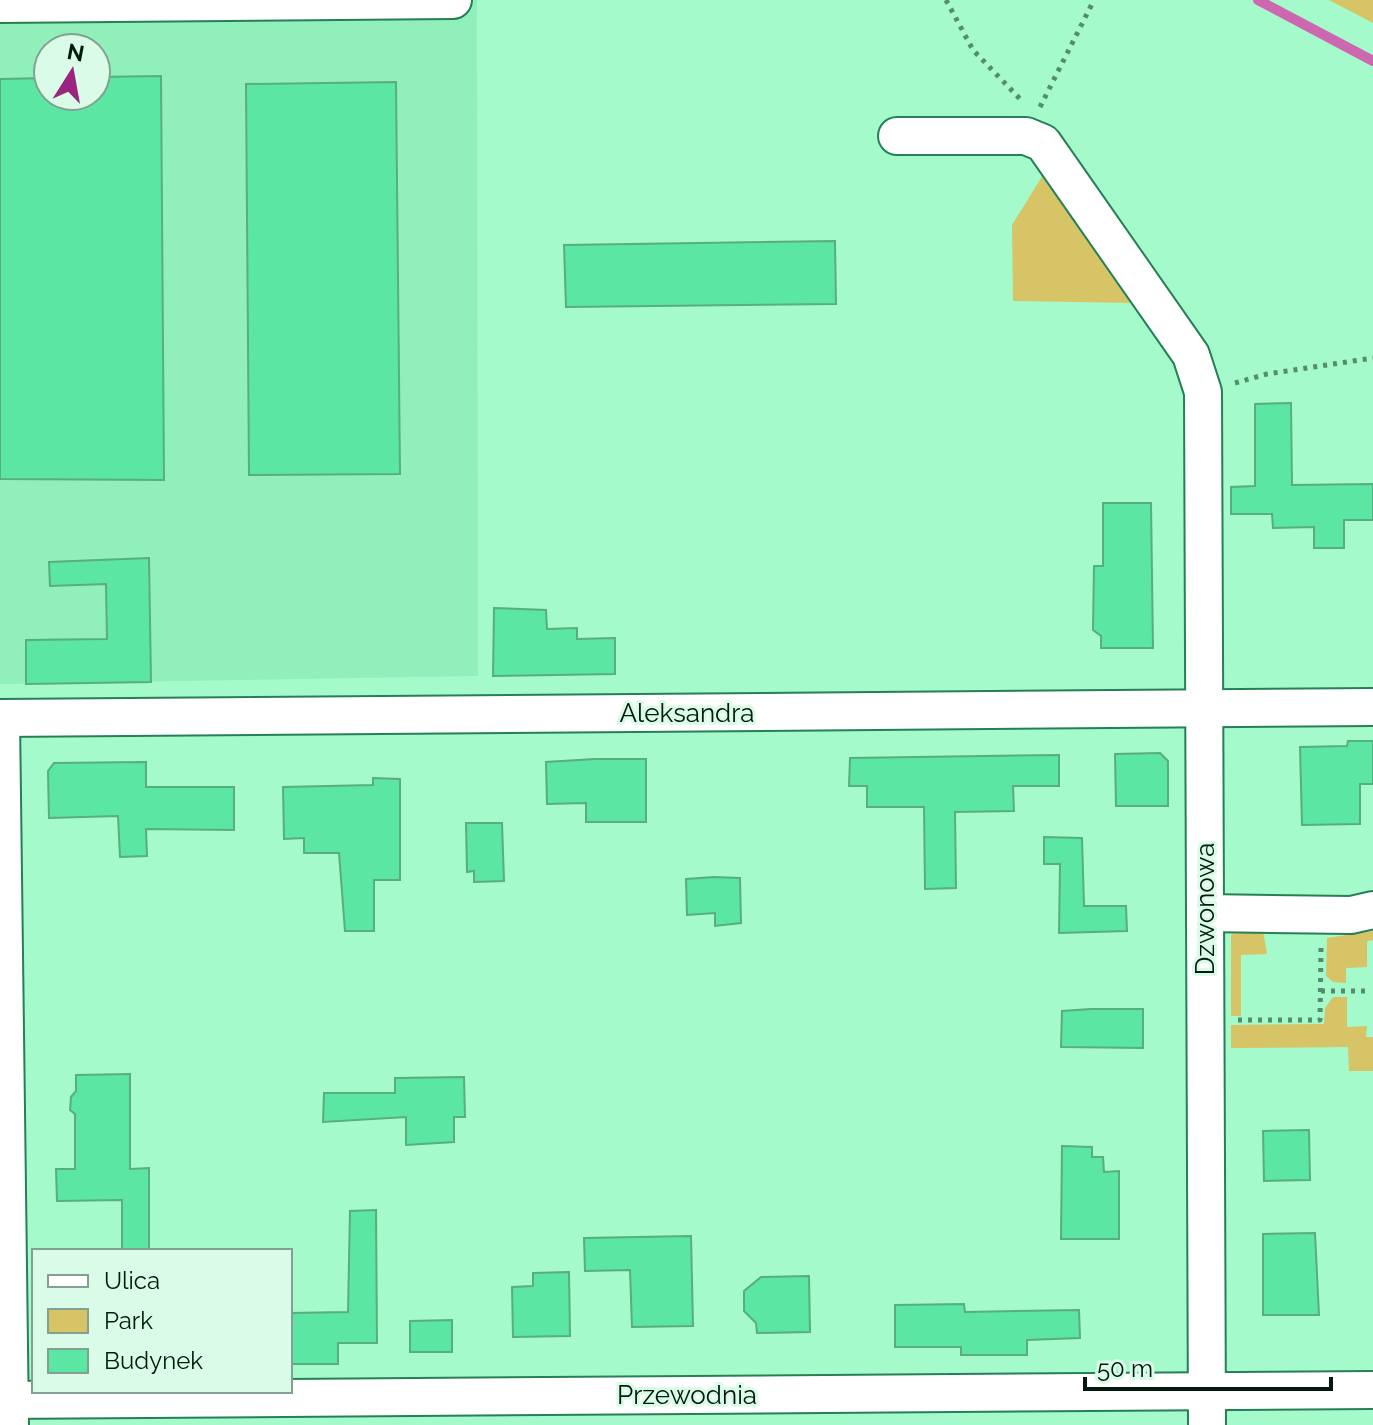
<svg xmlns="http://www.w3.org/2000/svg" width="1373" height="1425" viewBox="0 0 1373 1425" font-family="Raleway,sans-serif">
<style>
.built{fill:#90efbb;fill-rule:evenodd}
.green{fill:#d6c467}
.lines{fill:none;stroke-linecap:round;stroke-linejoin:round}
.stream{stroke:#cc67b0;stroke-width:10}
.building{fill:#5ce6a3;stroke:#58ad81;stroke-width:2}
.minor-casing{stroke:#267f56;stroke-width:40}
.path{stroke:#548c6d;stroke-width:5;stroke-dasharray:4 6;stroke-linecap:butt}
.minor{stroke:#fff;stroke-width:36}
.labels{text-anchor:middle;stroke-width:6;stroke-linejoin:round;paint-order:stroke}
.street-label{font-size:26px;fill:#011a0d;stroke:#dafbe7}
</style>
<rect width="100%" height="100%" fill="#a4faca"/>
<path class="built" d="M0,0h477l1,676 -478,8zM48,48h48v48h-48z"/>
<g class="green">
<polygon points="1329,0 1373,0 1373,23"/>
<polygon points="1043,175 1133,303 1013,301 1012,225"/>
<polygon points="1238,930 1263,931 1267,954 1241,955 1241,1016 1231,1016 1231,935"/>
<polygon points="1373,931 1373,940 1367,941 1367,967 1346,968 1346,983 1333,982 1326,976 1327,938"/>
<polygon points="1333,997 1347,997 1347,1027 1367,1026 1366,1037 1373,1037 1373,1071 1349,1071 1348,1047 1231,1048 1231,1025 1324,1024 1325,1008"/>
</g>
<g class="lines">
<polyline class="stream" points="1258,0 1373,61"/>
</g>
<g class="building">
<polygon points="161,76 164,480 0,479 0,79 48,78 48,96 96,96 96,77"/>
<polygon points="396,82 400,474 249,475 246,84"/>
<polygon points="835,241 836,304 566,307 564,245"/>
<polygon points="1291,403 1292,485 1373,484 1373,520 1344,520 1344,548 1314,548 1314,527 1273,528 1272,514 1231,514 1231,487 1255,486 1255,404"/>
<polygon points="1103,503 1151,503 1153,648 1101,648 1101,636 1093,630 1094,566 1103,566"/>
<polygon points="149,558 151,682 26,684 26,640 107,639 106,584 50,586 49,562"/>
<polygon points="494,608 546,610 547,629 577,628 577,639 615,638 615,674 493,676"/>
<polygon points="1348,741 1373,741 1373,784 1360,784 1360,824 1302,825 1300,747 1347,746"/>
<polygon points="1160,753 1168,761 1168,806 1116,806 1115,754"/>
<polygon points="1059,755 1059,786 1013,786 1014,811 955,812 956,888 925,889 924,807 867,807 867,786 849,786 850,758"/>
<polygon points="595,759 646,759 646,822 586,822 586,803 547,804 546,762"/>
<polygon points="146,762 146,787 234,787 234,830 146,829 147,856 120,857 118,816 49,818 48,771 54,763"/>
<polygon points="373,778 400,779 400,880 374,880 374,931 345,931 339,853 304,853 304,838 284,839 283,787 373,785"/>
<polygon points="466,823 502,823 504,881 474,882 474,871 467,872"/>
<polygon points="1044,837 1082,838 1084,906 1126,906 1127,931 1059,933 1060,864 1044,864"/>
<polygon points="714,877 740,878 741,923 715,926 715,913 687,915 686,879"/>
<polygon points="1091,1009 1143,1009 1143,1048 1061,1047 1062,1011"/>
<polygon points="130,1074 130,1169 149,1168 149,1251 122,1251 122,1200 57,1201 56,1169 75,1169 75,1114 70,1110 71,1097 76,1091 76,1075"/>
<polygon points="464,1077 465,1117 454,1117 454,1142 406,1145 406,1117 323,1122 324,1093 395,1093 395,1078"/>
<polygon points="1309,1130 1310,1180 1264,1181 1263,1131"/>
<polygon points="1062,1146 1092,1147 1092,1157 1103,1157 1104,1172 1119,1171 1119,1239 1061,1239"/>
<polygon points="376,1210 377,1343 338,1343 338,1364 290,1364 290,1313 348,1312 350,1211"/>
<polygon points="1315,1233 1319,1315 1263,1315 1263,1234"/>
<polygon points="691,1236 693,1326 632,1327 630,1270 585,1271 584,1238"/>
<polygon points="569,1272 570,1336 513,1337 512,1287 533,1286 533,1273"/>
<polygon points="809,1276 810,1332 757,1333 756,1323 744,1311 744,1291 761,1277"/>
<polygon points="964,1304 965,1312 1079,1310 1080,1338 1027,1340 1027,1355 961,1355 961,1347 895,1347 895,1305"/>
<polygon points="452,1320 452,1352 410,1352 410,1321"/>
</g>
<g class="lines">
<g class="minor-casing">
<g id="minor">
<polyline points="0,4 453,0"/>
<polyline points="897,136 1026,136 1043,143 1191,355 1203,392 1207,1425"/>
<polyline points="0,718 1373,707"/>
<polyline points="1,718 10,1425"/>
<polyline points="1205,913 1351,915 1373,910"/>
<polyline points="0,1400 1373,1390"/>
</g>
</g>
<g class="path">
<polyline points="946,0 973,50 1022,101"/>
<polyline points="1040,107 1094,0"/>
<polyline points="1235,383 1267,374 1373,358"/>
<polyline points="1321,991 1367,991"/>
<polyline points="1238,1020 1320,1020 1321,948"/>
</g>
<use href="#minor" class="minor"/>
</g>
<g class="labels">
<g class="street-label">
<text x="687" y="722">Aleksandra</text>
<text transform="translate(1205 909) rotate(-90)" y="9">Dzwonowa</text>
<text x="687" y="1404">Przewodnia</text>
</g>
</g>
<rect x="32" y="1249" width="260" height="144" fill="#dafbe7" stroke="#83a190" stroke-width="2"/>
<rect x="48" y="1275" width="40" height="12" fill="#ffffff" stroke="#83a190" stroke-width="2"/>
<text x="104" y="1289" font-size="24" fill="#011a0d">Ulica</text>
<rect x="48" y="1309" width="40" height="24" fill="#d6c467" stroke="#83a190" stroke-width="2"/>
<text x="104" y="1329" font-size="24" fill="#011a0d">Park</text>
<rect x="48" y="1349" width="40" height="24" fill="#5ce6a3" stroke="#83a190" stroke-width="2"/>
<text x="104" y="1369" font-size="24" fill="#011a0d">Budynek</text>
<g transform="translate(72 72) rotate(11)"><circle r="38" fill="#dafbe7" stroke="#83a190" stroke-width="2"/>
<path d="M0-6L14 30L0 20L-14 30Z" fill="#9a247f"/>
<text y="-12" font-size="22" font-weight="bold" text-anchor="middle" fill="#011a0d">N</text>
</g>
<path d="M1085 1377v12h246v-12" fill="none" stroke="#011a0d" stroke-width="4"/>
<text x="1097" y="1377" font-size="24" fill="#011a0d" stroke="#dafbe7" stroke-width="6" paint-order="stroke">50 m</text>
</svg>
